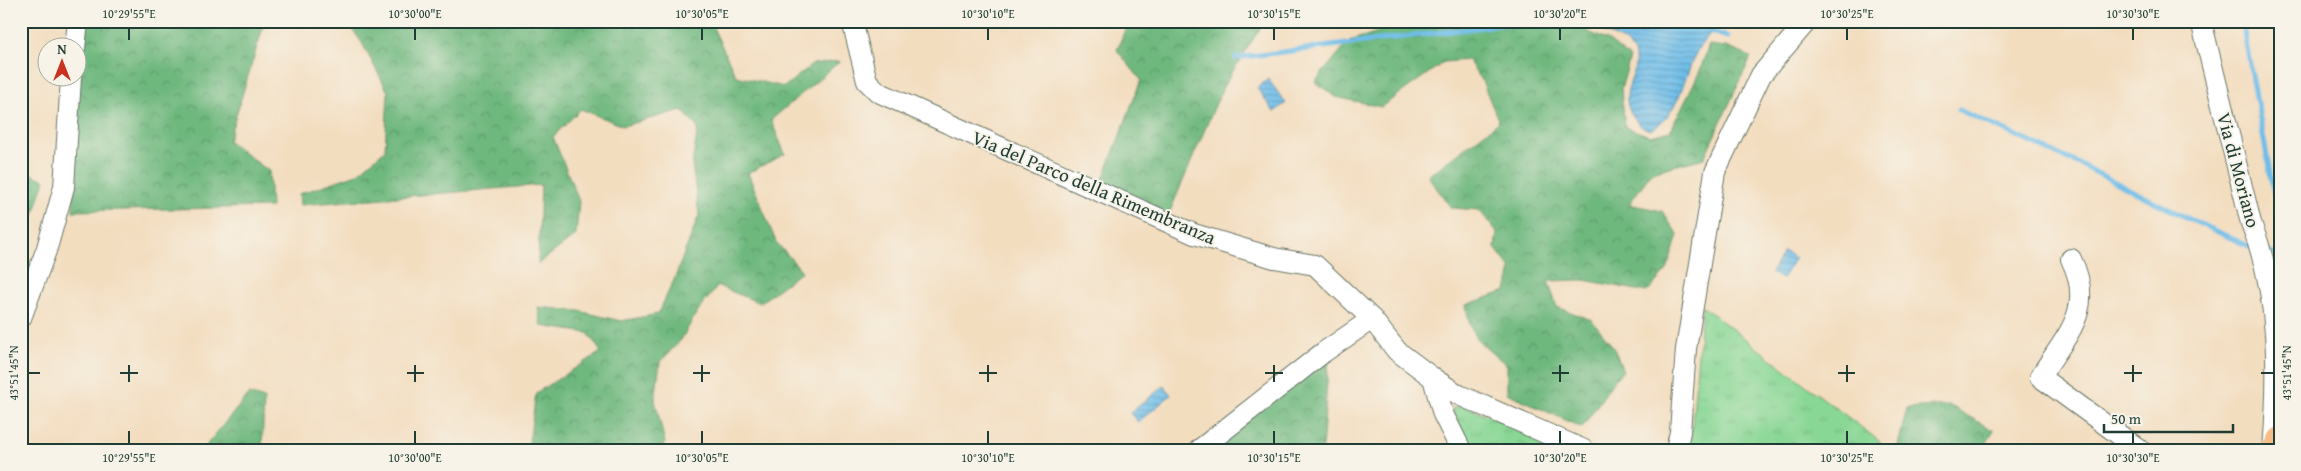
<svg xmlns="http://www.w3.org/2000/svg" width="2301" height="471" viewBox="0 0 2301 471" font-family="'Gentium Book Plus',serif">
<style>
.grass{fill:url(#grass-tufts);stroke:#548a64}
.forest{fill:url(#forest-crowns);stroke:#467a59}
.water{fill:url(#water-rules);stroke:#467d8e}
.lines{fill:none;stroke-linecap:round;stroke-linejoin:round}
.stream{stroke:#6ebde9;stroke-width:5}
.minor-casing{stroke:#697565;stroke-width:22}
.major-casing{stroke:#697565;stroke-width:28}
.minor{stroke:#fff;stroke-width:20}
.major{stroke:#f7bd88;stroke-width:26}
.ticks{fill:none;stroke:#1f3d34;stroke-width:2}
.labels{text-anchor:middle;stroke-width:4;stroke-linejoin:round;paint-order:stroke}
.street-label{font-size:19px;fill:#1f3d34;stroke:#f7f3e8}
.neatline{fill:none;stroke:#1f3d34;stroke-width:2}
.ticks-label{font-size:12px;text-anchor:middle;fill:#1f3d34}
</style>
<defs>
<pattern id="grass-tufts" width="24" height="20" patternUnits="userSpaceOnUse" patternTransform="scale(1.25)"><rect width="24" height="20" fill="#89d795"/><path d="M3 7l-1-3M5 7V3M7 7l1-3M15 17l-1-3M17 17v-4M19 17l1-3" fill="none" stroke="#76b981"/></pattern>
<pattern id="forest-crowns" width="20" height="18" patternUnits="userSpaceOnUse" patternTransform="scale(1.25)"><rect width="20" height="18" fill="#6eb87e"/><path d="M2 6a3 3 0 1 1 6 0M12 15a3 3 0 1 1 6 0" fill="none" stroke="#5a9768"/></pattern>
<pattern id="water-rules" width="6" height="5" patternUnits="userSpaceOnUse" patternTransform="scale(1.25)"><rect width="6" height="5" fill="#6ebde9"/><path d="M0 2.5h6" fill="none" stroke="#5a9bbe"/></pattern>
</defs>
<rect width="100%" height="100%" fill="#f7f3e8"/>
<filter id="ink" filterUnits="userSpaceOnUse"><feTurbulence type="fractalNoise" baseFrequency=".02" numOctaves="2"/><feDisplacementMap in="SourceGraphic" scale="10" xChannelSelector="R" yChannelSelector="G"/><feConvolveMatrix kernelMatrix="1 2 1 2 8 2 1 2 1" color-interpolation-filters="sRGB"/></filter>
<filter id="wash" filterUnits="userSpaceOnUse"><feTurbulence type="fractalNoise" baseFrequency=".0096" numOctaves="4" result="noise"/><feDisplacementMap in="SourceGraphic" scale="20" xChannelSelector="R" yChannelSelector="G"/><feGaussianBlur stdDeviation="1.12" result="paint"/><feColorMatrix in="noise" values="0 0 0 0 0 0 0 0 0 0 0 0 0 0 0 0 0 1.4 0 .05"/><feComposite in="paint" operator="in"/></filter>
<g filter="url(#wash)">
<rect width="100%" height="100%" fill="#f3ddbf"/>
<g class="grass">
<polygon points="1702,306 1891,450 1685,450 1691,438"/>
<polygon points="1462,405 1577,450 1473,450 1452,409"/>
</g>
<g class="forest">
<polygon points="85,21 265,21 228,141 269,171 271,207 73,211 76,122"/>
<polygon points="347,21 710,21 736,76 784,87 813,64 840,61 771,120 785,154 748,173 776,242 802,271 760,303 718,286 697,312 681,340 660,362 655,400 665,443 659,450 533,450 529,443 536,393 601,352 588,333 541,326 538,307 579,311 621,321 658,314 674,280 699,215 692,164 698,128 682,110 623,126 581,109 553,137 579,201 576,235 538,264 541,185 300,205 299,194 357,174 385,150 388,92 362,43"/>
<path d="M1157,21h61l14,5c9,-3 21,-9 30,-1l-39,62 -55,129 -68,-29 41,-107 -24,-30 11,-28 25,4z"/>
<path d="M1413,21h160l7,7 29,13 21,17 -9,31 4,38 25,9 20,-5 29,-58 10,-28 17,2 25,10 -47,101 -52,14 -23,32 33,7 16,24 -11,35 -20,22 -63,-12 -36,1 9,26 35,13 22,28 9,23 -10,11 -31,46 -75,-35v-28c-27,-22 -36,-24 -41,-60l40,-14 5,-22 -16,-21 2,-16 -18,-22 -28,-2 -23,-32 71,-54 -17,-41 -14,-21 -24,2 -63,45 -45,-10 -21,-15 34,-41z"/>
<polygon points="21,170 45,180 21,255"/>
<polygon points="1329,356 1322,450 1208,450"/>
<polygon points="249,394 264,399 262,450 205,450 208,443"/>
<polygon points="1949,405 1994,431 1982,450 1897,450 1907,408"/>
</g>
<g class="water">
<path d="M1586,21h135c-9,11 -20,21 -26,34 -13,28 -16,60 -45,75 -9,-3 -12,-5 -17,-14 -16,-23 5,-37 2,-60 -3,-19 -40,-23 -49,-35z"/>
<polygon points="1268,79 1286,103 1274,112 1257,88"/>
<polygon points="1784,251 1795,258 1782,279 1771,273"/>
<polygon points="1164,386 1171,395 1138,422 1130,413"/>
</g>
<g class="lines">
<g class="stream">
<polyline points="2242,21 2280,227"/>
<polyline points="1712,32 1728,37"/>
<polyline points="1235,58 1531,21"/>
<polyline points="1959,110 2077,163 2185,217 2255,249"/>
<polyline points="2265,252 2280,255"/>
</g>
</g>
</g>
<g filter="url(#ink)">
<g class="lines">
<g class="minor-casing">
<g id="minor">
<polyline points="852,21 867,81 878,92 1194,234 1274,258 1315,265 1372,319 1397,351 1433,378 1459,395 1584,450"/>
<path d="M2201,21l50,202c29,72 28,151 22,227"/>
<polyline points="75,48 78,21"/>
<path d="M2071,259c25,51 -5,76 -31,118l100,73"/>
<polyline points="21,318 47,248 64,187 71,78"/>
<polyline points="1433,378 1443,414 1461,450"/>
<polyline points="1199,450 1324,352 1372,319"/>
<polyline points="1676,450 1680,432 1686,349 1715,172 1761,75 1807,21"/>
</g>
</g>
<g class="major-casing">
<polyline id="major" points="2275,450 2280,440"/>
</g>
<use href="#minor" class="minor"/>
<use href="#major" class="major"/>
</g>
</g>
<path class="ticks" d="M129,28v12M415,28v12M702,28v12M988,28v12M1274,28v12M1560,28v12M1847,28v12M2133,28v12M129,365v17M415,365v17M702,365v17M988,365v17M1274,365v17M1560,365v17M1847,365v17M2133,365v17M28,373h12M120,373h18M407,373h17M693,373h17M979,373h18M1265,373h18M1552,373h17M1838,373h17M2124,373h18M2261,373h13M129,431v13M415,431v13M702,431v13M988,431v13M1274,431v13M1560,431v13M1847,431v13M2133,431v13"/>
<g class="labels">
<g class="street-label">
<text transform="translate(2239 170) rotate(75)" y="7">Via di Moriano</text>
<text transform="translate(1094 187) rotate(23)" y="7">Via del Parco della Rimembranza</text>
</g>
</g>
<rect width="2301" height="471" fill="none" stroke="#f7f3e8" stroke-width="55"/>
<g transform="translate(62 62)"><circle r="24" fill="#f7f3e8" stroke="#a1aaa0"/>
<path d="M0-4L9 19L0 12L-9 19Z" fill="#c8321e"/>
<text y="-8" font-size="14" font-weight="bold" text-anchor="middle" fill="#1f3d34">N</text>
</g>
<path d="M2104 424v8h129v-8" fill="none" stroke="#1f3d34" stroke-width="2.5"/>
<text x="2111" y="424" font-size="15" fill="#1f3d34" stroke="#f7f3e8" stroke-width="4" paint-order="stroke">50 m</text>
<rect x="28" y="28" width="2246" height="416" class="neatline"/>
<g class="ticks-label">
<text x="129" y="18">10°29'55"E</text>
<text x="415" y="18">10°30'00"E</text>
<text x="702" y="18">10°30'05"E</text>
<text x="988" y="18">10°30'10"E</text>
<text x="1274" y="18">10°30'15"E</text>
<text x="1560" y="18">10°30'20"E</text>
<text x="1847" y="18">10°30'25"E</text>
<text x="2133" y="18">10°30'30"E</text>
<text transform="translate(14 373) rotate(-90)" y="4">43°51'45"N</text>
<text transform="translate(2287 373) rotate(-90)" y="4">43°51'45"N</text>
<text x="129" y="462">10°29'55"E</text>
<text x="415" y="462">10°30'00"E</text>
<text x="702" y="462">10°30'05"E</text>
<text x="988" y="462">10°30'10"E</text>
<text x="1274" y="462">10°30'15"E</text>
<text x="1560" y="462">10°30'20"E</text>
<text x="1847" y="462">10°30'25"E</text>
<text x="2133" y="462">10°30'30"E</text>
</g>
</svg>
